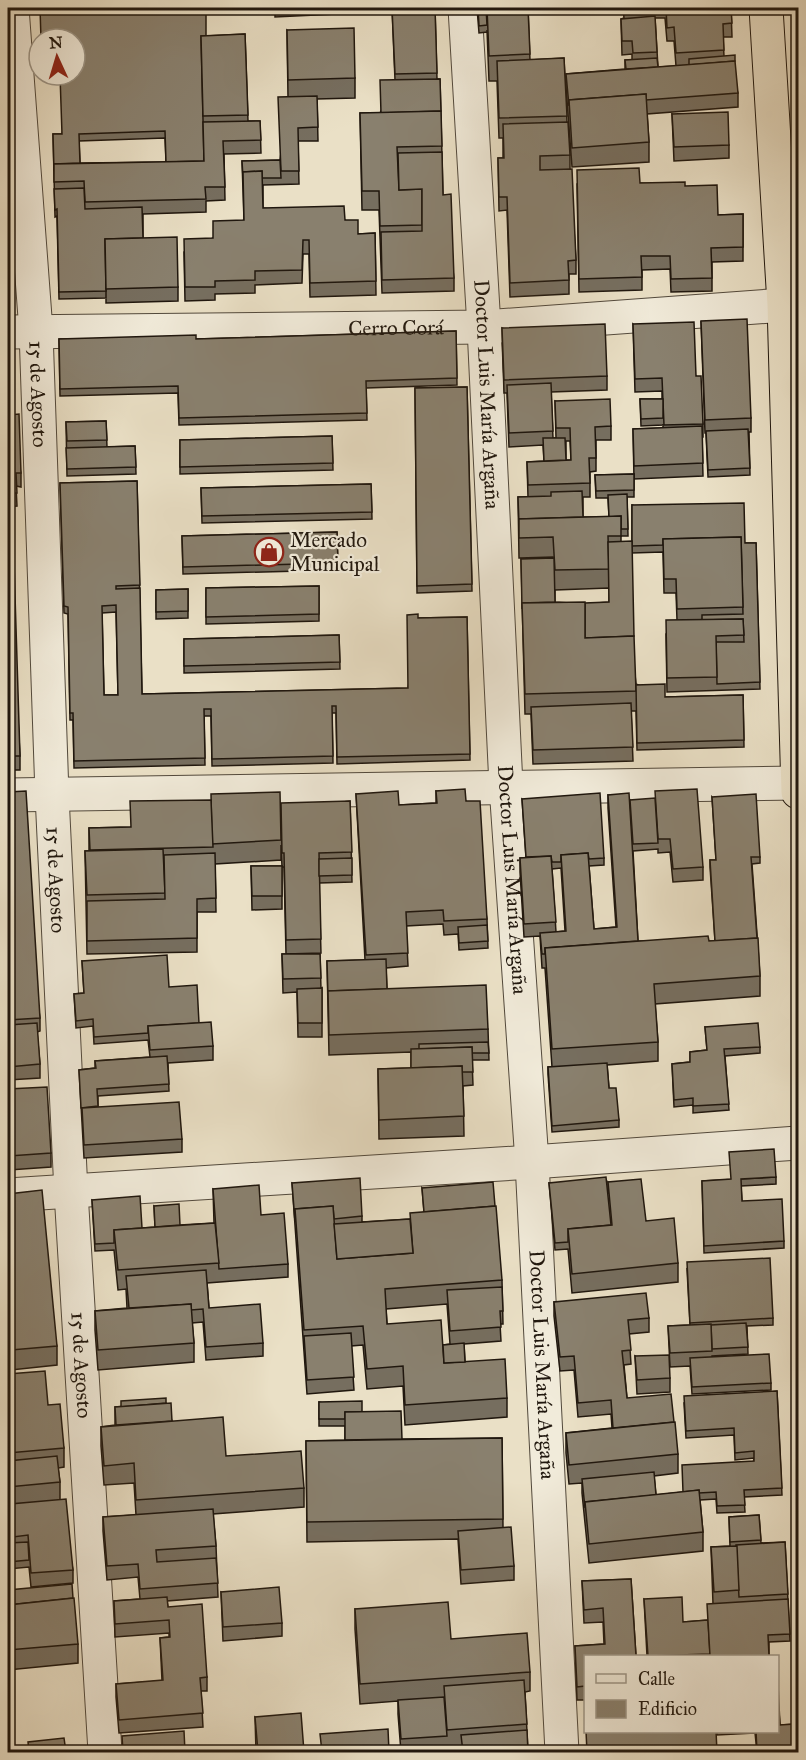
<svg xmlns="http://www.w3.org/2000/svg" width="806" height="1760" viewBox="0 0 806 1760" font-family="'IM FELL Great Primer',serif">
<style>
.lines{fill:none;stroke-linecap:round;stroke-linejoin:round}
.minor-casing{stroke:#52493c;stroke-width:35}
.highway-casing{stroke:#20170e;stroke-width:35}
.minor{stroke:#f1ebda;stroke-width:33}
.highway{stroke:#eae0c6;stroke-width:33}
.wall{fill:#766e5f;stroke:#20170e;stroke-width:1.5;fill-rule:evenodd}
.building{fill:#89806e;stroke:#20170e;stroke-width:1.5;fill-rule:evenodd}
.labels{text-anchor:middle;stroke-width:4.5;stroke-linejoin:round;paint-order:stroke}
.street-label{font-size:21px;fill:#20170e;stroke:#f1ebda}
.poi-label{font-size:21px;fill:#20170e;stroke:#f1ebda;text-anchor:start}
</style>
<rect width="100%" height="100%" fill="#eae0c6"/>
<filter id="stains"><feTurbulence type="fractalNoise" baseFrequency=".00333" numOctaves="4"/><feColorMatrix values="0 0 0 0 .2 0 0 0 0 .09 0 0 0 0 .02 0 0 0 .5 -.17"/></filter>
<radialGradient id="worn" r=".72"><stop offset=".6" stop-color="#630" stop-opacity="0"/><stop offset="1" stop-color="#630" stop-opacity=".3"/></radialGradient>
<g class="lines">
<g class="minor-casing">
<g id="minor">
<path id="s1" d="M12,8l24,323 16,464 19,397 34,560"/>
<path id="s2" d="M465,8l19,319 22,459 26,376 30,590"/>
<path id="s3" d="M8,332l476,-5 314,-23"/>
<polyline points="8,795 798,783"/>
<polyline points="8,1195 532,1162 798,1143"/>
</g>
</g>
<g class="highway-casing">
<polyline id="highway" points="766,8 784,304 798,792"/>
</g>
<use href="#minor" class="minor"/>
<use href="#highway" class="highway"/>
</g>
<g class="wall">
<polygon points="275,8 378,8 378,12 275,17"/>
<polygon points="392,8 435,8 437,79 440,79 443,195 454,278 454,291 382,293 379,210 362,210 360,113 380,113 395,80"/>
<polygon points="477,8 528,8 530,60 564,58 567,122 570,155 570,168 576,260 576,274 569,274 569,294 510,297 507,210 499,211 498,158 503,158 503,138 499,138 497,81 489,81 487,30 487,32 479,33"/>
<path d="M623,8h108l1,29h-9l1,19 14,37v14l-91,7 2,28v20l-77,5 -6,-80v-13l59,-5v-9h7v-6l-10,1 -1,-36 3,-1zM655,18h10l2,23h7l2,25 -18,1z"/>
<polygon points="287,30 355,78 355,98 317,99 318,141 298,141 299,184 263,185 263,208 345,220 358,234 375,233 376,295 310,297 309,254 303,254 302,283 255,285 255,293 215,294 215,300 185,301 184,252 213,238 244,220 242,161 280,160 288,97"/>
<path d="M245,34l3,87h12l1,32 -37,1 1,46 -19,1v11l-63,2v24l35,49v14l-72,2v-14v9l-47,1 -2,-83 -2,1 -2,-83h9l13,-59 131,-39zM165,138l1,24 -86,1 -1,-22z"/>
<polygon points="672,114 729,145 729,158 674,161"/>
<polygon points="640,183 685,186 718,215 743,214 743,261 712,262 712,291 671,292 670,269 642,270 642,290 579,292 577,184"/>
<polygon points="701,321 751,418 751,432 749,432 750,475 708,477 706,433 705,433"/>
<polygon points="633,324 696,376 703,424 703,437 702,437 703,476 634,479 633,429 663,428 663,424 663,425 641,426 640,399 662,399 662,391 635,392"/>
<path d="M502,328l105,48v14l-56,2 2,46h3l-1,-37 56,25v14h-15v31l-6,1v25h-7v20h26l-1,-19h-12l-1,-23 39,-1v23h-7l1,39h-7v6l15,142 29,13 78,-2 1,52 -107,3 -1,-39h-5l2,50 -100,3 -2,-50h-6l-4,-155 32,-1v-1l-34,1 -1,-61h10l-1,-35 17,-1 -1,-16 -34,2 -2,-54h-3zM566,441h4l1,19h-5zM609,588v14l-24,2 -30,-2v-12z"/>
<polygon points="456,331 457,385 366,388 367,420 179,425 178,393 60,396 59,339 196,339"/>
<polygon points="8,363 11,389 11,403 9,403 9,415 21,473 21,487 16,486 17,506 8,507"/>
<polygon points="467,387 472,591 417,593 415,388"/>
<polygon points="106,421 107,447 135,446 136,474 67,476 66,422"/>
<polygon points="332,436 333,470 180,474 180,440"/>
<path d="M137,481l5,213 266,-6 10,-70 49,-1 3,143 -133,4 -1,-51h-4l1,50 -121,3 -1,-50h-7l1,49 -131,3 -1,-48h-3l-2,-106 -4,-1 -4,-130zM116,612l2,83h-14l-2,-82z"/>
<polygon points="371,484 372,519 202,523 201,488"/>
<polygon points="632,505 745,543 756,543 760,689 667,692 666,634 677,620 676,593 664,593 663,552 632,553"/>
<polygon points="8,531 20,756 20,770 8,770"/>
<polygon points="337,532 338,570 183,574 182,536"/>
<polygon points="319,586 319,621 206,624 206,588"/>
<polygon points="188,589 188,618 156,619 156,590"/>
<polygon points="339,635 340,669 184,673 184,639"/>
<polygon points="436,791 466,801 487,919 488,948 459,950 458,934 444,935 443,924 406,926 408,966 386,968 387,989 488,1029 489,1060 472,1060 473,1085 463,1086 464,1136 379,1139 378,1069 411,1068 411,1052 329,1055 327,961 365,960 356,794 399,805 436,803"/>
<polygon points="8,792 40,1018 40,1031 37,1032 40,1064 40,1078 8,1080"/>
<path d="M608,795l22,5 73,67v13l-30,2 -3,-30 -12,1v-4l-25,2 5,90h77l-5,-74v-7h6l-4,-63 48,60v6l-8,1 8,112v20l-105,8 3,38v19l-51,4 2,23 10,32v7l-67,5 -4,-58v-7h4l-7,-99h-3l-2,-32 -16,1 -4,-65v-14h6l-4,-59 82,59v7l-15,1 5,63 22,-2 -8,-119zM561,868l4,63 -9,1 -4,-63z"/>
<polygon points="350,801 352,882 319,883 321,953 286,954 284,867 282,867 281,845 281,860 215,864 216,912 197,912 197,952 87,954 85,851 89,851 89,828 130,827"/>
<polygon points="251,866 282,866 282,909 252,910"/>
<polygon points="282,954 320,954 321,989 322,988 322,1037 298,1037 297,992 283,993"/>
<polygon points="82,961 169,987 199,1023 213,1046 213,1060 168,1063 169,1091 98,1096 98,1107 182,1139 182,1152 84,1158 79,1070 95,1068 95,1061 150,1057 148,1040 94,1044 93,1026 76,1028 74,994 84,993"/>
<polygon points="705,1027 760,1047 760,1053 725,1056 729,1110 693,1113 693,1105 674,1107 672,1064 690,1062 690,1052 707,1050"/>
<polygon points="8,1089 51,1153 51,1167 9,1170 8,1146"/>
<polygon points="776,1177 776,1184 741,1186 742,1201 784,1241 784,1248 704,1253 702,1181"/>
<polygon points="608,1182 646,1221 678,1263 678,1282 572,1293 568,1249 555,1250 549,1183 608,1193"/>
<path d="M292,1183l70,33v6l48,-3 14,-7 -2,-24 80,92 1,44h-3l1,17 -37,3 1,18 42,36v19l-102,8 -2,-39 -36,3 -4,-44 -12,1 3,44 -47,4zM447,1304l3,40 -7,1 -56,-21 -1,-15z"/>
<polygon points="213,1189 261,1215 288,1264 288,1277 207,1283 209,1308 263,1343 263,1356 206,1360 203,1322 192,1323 194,1343 194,1362 98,1370 95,1330 95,1311 127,1308 126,1289 118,1290 114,1250 95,1251 92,1200 142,1228 155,1227 154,1206 180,1225 214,1223"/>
<polygon points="8,1194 57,1346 57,1365 11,1370 8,1334"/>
<polygon points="687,1269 773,1318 773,1325 747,1326 748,1354 712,1356 712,1357 771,1383 771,1390 692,1394 690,1366 670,1367 668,1326 690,1325"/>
<polygon points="554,1302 649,1318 649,1332 629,1334 631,1364 624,1365 627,1398 678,1454 678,1473 654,1476 656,1495 683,1492 754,1461 754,1458 735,1460 734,1435 686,1438 684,1403 777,1391 782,1495 744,1497 745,1512 717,1513 716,1499 700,1500 703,1532 703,1551 589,1563 582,1493 582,1483 569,1484 566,1453 566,1433 612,1428 611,1414 578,1417 574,1370 560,1371 554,1316"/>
<polygon points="635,1356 670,1378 670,1392 637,1394"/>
<polygon points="8,1374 48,1405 64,1448 64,1467 58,1468 60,1482 60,1499 73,1570 73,1583 31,1587 29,1567 8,1569"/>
<polygon points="319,1402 362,1412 402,1439 502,1438 503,1527 514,1566 514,1580 461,1584 458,1539 307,1542 306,1441 345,1440 345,1426 319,1426"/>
<polygon points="166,1403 172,1421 226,1456 304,1488 304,1507 213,1514 216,1546 218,1597 167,1601 168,1607 207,1677 207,1691 201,1691 203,1727 119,1733 116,1697 116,1684 162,1681 160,1638 169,1637 169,1633 115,1637 114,1601 140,1599 138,1577 107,1580 103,1531 103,1517 136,1515 134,1483 104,1485 101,1446 101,1427 115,1425 115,1407"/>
<polygon points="759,1515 761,1543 785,1542 790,1641 769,1642 769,1656 647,1656 644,1599 683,1622 708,1620 713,1604 711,1547 730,1546 729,1517"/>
<polygon points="631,1579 636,1656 585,1656 585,1700 577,1700 575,1646 604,1644 603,1622 584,1623 582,1581"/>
<polygon points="8,1590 78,1644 78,1663 8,1670"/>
<polygon points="221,1592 282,1623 282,1636 223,1641"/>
<polygon points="355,1609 451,1639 530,1672 530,1691 525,1692 528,1752 462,1752 462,1749 401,1752 398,1714 398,1701 360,1704 355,1629"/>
<polygon points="777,1685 780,1725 795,1724 797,1752 757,1752 755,1733 717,1735 717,1731 777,1731"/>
<polygon points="255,1717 304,1752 256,1752"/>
</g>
<g class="building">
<polygon points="40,8 206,8 206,36 201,36 204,161 166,162 165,131 79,134 80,163 54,164 54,171 53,134 62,134 60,75 75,75 75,39 41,39"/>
<polygon points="392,8 435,8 437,73 395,74"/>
<polygon points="478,8 486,8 487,25 479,26"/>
<polygon points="487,8 528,8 530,54 489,56"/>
<polygon points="666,8 731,8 732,23 723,24 724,50 676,53 674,27 667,28"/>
<polygon points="655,16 657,52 633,53 632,41 622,41 621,19"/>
<polygon points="354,28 355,78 288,80 287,30"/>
<polygon points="245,34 248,115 203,116 201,36"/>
<polygon points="735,55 735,61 689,65 689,59"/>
<polygon points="564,58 567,116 499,118 497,61"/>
<polygon points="657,58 658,67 626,69 625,60"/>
<polygon points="735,61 738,93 646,100 646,94 569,100 569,106 566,74"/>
<polygon points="440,79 441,111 381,113 380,80"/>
<polygon points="646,94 649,142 572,148 569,100"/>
<polygon points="317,96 318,127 298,128 299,171 281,171 278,97"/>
<polygon points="441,111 442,146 397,147 399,190 422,189 422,225 380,226 379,191 362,191 360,113"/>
<polygon points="728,112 729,145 674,147 672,114"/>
<polygon points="260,121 261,140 223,141 225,187 205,187 206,199 85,202 84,181 54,182 54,164 204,161 203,122"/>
<polygon points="568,122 570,155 540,156 540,170 572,169 576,260 568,261 569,280 510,283 507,197 499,197 498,158 504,158 503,124"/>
<polygon points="442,152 443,195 451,194 454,278 382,280 381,232 422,231 422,189 399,190 398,153"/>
<polygon points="280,160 281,178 262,178 262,171 243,172 243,178 242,161"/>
<polygon points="639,168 640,183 685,182 685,186 717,185 718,215 743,214 743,247 711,248 712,278 671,279 670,256 641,256 642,277 579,279 577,170"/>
<polygon points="262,171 263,208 344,206 345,220 358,220 358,234 375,233 376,281 310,283 309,240 303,240 302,270 255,271 255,280 215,281 215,287 185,287 184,239 213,238 213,221 244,220 243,172"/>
<polygon points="84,188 85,209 142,207 143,238 105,239 106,291 59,292 57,209 55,210 54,189"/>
<polygon points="177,237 178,287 106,289 105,239"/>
<polygon points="747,319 751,418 705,420 701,321"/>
<polygon points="694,322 696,376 701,376 703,424 664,425 662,378 635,379 633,324"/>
<polygon points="605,324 607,376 504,380 502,328"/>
<polygon points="456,331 457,378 366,381 367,413 179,418 178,386 60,389 59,339 196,335 196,339"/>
<polygon points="8,363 10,363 11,389 8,389 9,415 19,414 21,473 16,473 17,493 8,493"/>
<polygon points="551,383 553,431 509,433 507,385"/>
<polygon points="467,387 472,584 417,586 415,388"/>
<polygon points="610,399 611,426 595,427 596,458 589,458 590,483 528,485 527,462 571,460 570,428 556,428 555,401"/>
<polygon points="640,399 663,399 663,418 641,419"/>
<polygon points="106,421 107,440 67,441 66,422"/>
<polygon points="702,426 703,463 634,466 633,429"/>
<polygon points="748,429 750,468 708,470 706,431"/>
<polygon points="332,436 333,463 180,467 180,440"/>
<polygon points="543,438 565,438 566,460 544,461"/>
<polygon points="135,446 136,467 67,469 66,448"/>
<polygon points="634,474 634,490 596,491 595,475"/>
<path d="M137,481l3,104 -24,1v3l24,-1 2,106 266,-6 -1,-73 11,-1v4l49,-1 3,137 -133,3 -1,-51h-4l1,50 -121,3 -1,-50h-7l1,49 -131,3 -1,-48h-3l-2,-106 -4,-1 -4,-123zM116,605l2,90h-14l-2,-89z"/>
<polygon points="371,484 372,512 202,516 201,488"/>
<polygon points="582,491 583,517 519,519 519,525 518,497 551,496 551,492"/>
<polygon points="627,494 628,529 621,529 621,516 609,517 608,495"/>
<polygon points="744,503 745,543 756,543 760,682 717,684 716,642 744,642 743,619 702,620 702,615 743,614 741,537 663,539 663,545 632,546 632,505"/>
<polygon points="621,516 621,536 608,536 609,569 555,570 553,537 519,538 519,519"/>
<polygon points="8,531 13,531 20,756 8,756"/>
<polygon points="337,532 338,563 183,567 182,536"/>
<polygon points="741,537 743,607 677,609 676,579 664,579 663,539"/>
<polygon points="632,541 634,636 585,638 585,603 609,602 608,542"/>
<polygon points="554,558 555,602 522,603 522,609 521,559"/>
<polygon points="319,586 319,614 206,617 206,588"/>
<polygon points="188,589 188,611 156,612 156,590"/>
<polygon points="585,602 585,638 634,636 636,691 525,694 522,603"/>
<polygon points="743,619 744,635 716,636 717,677 667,678 666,620"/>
<polygon points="339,635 340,662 184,666 184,639"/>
<polygon points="665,684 665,697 743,695 744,740 637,743 636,685"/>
<polygon points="631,703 633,747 533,750 531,707"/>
<polygon points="465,789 466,801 480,801 487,919 444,921 443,910 406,912 408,953 366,955 356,794 398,791 399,805 437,803 436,791"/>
<polygon points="697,789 703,867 673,869 670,839 658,839 655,791"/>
<polygon points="26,791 40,1018 8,1020 8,792"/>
<polygon points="280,792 281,840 212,844 211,794"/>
<polygon points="600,793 604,858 589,859 588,853 561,855 561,862 552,862 551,856 526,857 522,799"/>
<polygon points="629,793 638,941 545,948 545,954 542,954 540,933 566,931 561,855 588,853 594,929 617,927 608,795"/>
<polygon points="756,794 760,857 751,857 757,938 715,941 710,860 716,860 712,797"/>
<polygon points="655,798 658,843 633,844 630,800"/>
<polygon points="211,800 213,847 90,850 89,828 131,827 130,801"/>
<polygon points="350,801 352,852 319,853 321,939 286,940 284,853 282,853 281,803"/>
<polygon points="163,849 165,893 87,895 85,851"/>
<polygon points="215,853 216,898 197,899 197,938 87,941 87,901 165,899 164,855"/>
<polygon points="551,856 556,922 524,924 520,858"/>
<polygon points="352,858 352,875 319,876 319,859"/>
<polygon points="251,866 282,866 282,896 252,896"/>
<polygon points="487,925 488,941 459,943 458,927"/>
<polygon points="708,936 709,941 758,938 760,976 654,984 658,1042 552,1049 545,948"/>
<polygon points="282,954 320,954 321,978 283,979"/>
<polygon points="167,955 169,987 197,985 199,1023 148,1026 148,1033 94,1037 93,1019 76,1021 74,994 84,993 82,961"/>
<polygon points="386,959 387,989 328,991 328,997 327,961"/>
<polygon points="486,985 488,1029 329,1035 328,991"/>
<polygon points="322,988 322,1023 298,1023 297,989"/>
<polygon points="211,1022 213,1046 150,1050 148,1026"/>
<polygon points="37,1023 40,1064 8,1067 8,1025"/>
<polygon points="758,1023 760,1047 724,1049 729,1104 693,1106 693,1098 674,1100 672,1064 690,1062 690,1052 707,1050 705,1027"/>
<polygon points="488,1042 489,1053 472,1053 472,1047 419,1049 419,1044"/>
<polygon points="472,1047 473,1072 462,1072 462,1066 411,1068 411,1049"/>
<polygon points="167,1056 169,1084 97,1089 98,1106 81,1108 79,1070 96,1068 95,1061"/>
<polygon points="607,1063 609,1088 616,1088 619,1120 552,1126 548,1067"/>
<polygon points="462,1066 464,1116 379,1120 378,1069"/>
<polygon points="47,1087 51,1153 9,1156 8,1132 8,1089"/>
<polygon points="179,1102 182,1139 84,1145 82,1108"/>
<polygon points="774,1149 776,1177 741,1179 742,1201 782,1199 784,1241 704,1246 702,1181 731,1179 729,1152"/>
<polygon points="606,1177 611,1225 568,1229 568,1242 555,1243 549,1183"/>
<polygon points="360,1178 362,1216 334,1219 333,1206 295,1209 295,1222 292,1183"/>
<polygon points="641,1179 646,1221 674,1218 678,1263 572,1274 568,1229 612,1225 608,1182"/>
<polygon points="493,1182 495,1206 424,1212 422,1188"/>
<polygon points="259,1185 261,1215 284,1213 288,1264 219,1269 213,1189"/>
<polygon points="42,1190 57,1346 11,1350 8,1315 8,1194"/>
<polygon points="140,1196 142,1228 114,1230 114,1243 95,1244 92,1200"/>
<polygon points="179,1204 180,1225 155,1227 154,1206"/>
<polygon points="333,1206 337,1259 413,1253 410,1213 496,1206 502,1280 385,1289 387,1324 441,1320 444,1363 505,1359 507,1398 405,1405 403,1366 367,1369 363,1326 304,1330 295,1209"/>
<polygon points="410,1219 413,1253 337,1259 334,1224"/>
<polygon points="215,1223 219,1263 118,1270 114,1230"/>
<polygon points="770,1258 773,1318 690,1323 687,1262"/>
<polygon points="206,1270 209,1308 260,1304 263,1343 206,1347 203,1309 191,1310 191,1304 129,1308 126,1276"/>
<polygon points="502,1287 503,1311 500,1311 501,1327 450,1331 447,1290"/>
<polygon points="646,1293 649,1318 628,1320 631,1350 622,1351 627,1398 671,1394 674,1422 613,1428 611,1400 578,1403 574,1356 560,1357 554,1302"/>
<polygon points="191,1304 194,1343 98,1350 95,1311"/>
<polygon points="746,1323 748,1347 712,1349 711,1325"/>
<polygon points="711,1324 712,1351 670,1353 668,1326"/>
<polygon points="351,1333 354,1377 307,1380 304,1336"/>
<polygon points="464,1343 465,1362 444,1363 443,1345"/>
<polygon points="769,1354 771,1383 692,1387 690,1358"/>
<polygon points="669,1355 670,1378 637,1380 635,1356"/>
<polygon points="45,1371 48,1405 60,1404 64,1448 8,1453 8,1374"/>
<polygon points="777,1391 782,1488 744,1490 745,1505 717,1506 716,1492 699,1493 699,1490 683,1492 682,1465 754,1461 754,1451 735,1453 734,1428 686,1431 684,1396"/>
<polygon points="166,1398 166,1403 121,1407 121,1401"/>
<polygon points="362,1401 362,1412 345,1412 345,1419 319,1419 319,1402"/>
<polygon points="171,1403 172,1421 116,1425 115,1407"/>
<polygon points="401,1411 402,1439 345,1440 345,1412"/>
<polygon points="223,1417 226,1456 301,1451 304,1488 136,1500 134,1463 104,1466 101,1427"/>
<polygon points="675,1422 678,1454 569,1465 566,1433"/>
<polygon points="502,1438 503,1519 307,1522 306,1441"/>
<polygon points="57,1456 60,1482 8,1487 8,1461"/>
<polygon points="654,1472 656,1495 585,1502 585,1508 582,1479"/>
<polygon points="699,1490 703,1532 589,1544 585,1502"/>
<polygon points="8,1493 9,1493 13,1531 8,1531"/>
<polygon points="66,1499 73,1570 31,1573 28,1535 13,1537 10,1504"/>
<polygon points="213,1509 216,1546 156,1550 157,1562 216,1558 218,1583 140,1589 138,1564 107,1566 103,1517"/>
<polygon points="759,1515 761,1540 730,1542 729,1517"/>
<polygon points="511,1527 514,1566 461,1570 458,1531"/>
<polygon points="28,1542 29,1560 8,1562 8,1543"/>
<polygon points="785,1542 788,1594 739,1597 736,1545"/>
<polygon points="737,1546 739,1590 714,1592 711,1547"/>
<polygon points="631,1579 636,1656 585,1656 585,1686 577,1687 575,1646 605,1644 603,1608 584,1610 582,1581"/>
<polygon points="72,1584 73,1598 8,1605 8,1590"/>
<polygon points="279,1587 282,1623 223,1627 221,1592"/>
<polygon points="167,1597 168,1607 202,1604 207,1677 200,1678 203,1713 119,1720 116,1684 163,1680 160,1638 170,1637 169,1620 115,1624 114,1601"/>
<polygon points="682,1597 683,1622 708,1620 710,1654 648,1656 644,1599"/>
<polygon points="74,1598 78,1644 8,1650 8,1605"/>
<polygon points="788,1599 790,1634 768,1635 769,1656 710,1656 707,1604"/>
<polygon points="448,1602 451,1639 527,1633 530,1672 360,1684 355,1609"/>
<polygon points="524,1680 527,1724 447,1730 444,1686"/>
<polygon points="778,1685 780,1725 795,1724 797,1752 757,1752 756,1731 777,1731"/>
<polygon points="444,1697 447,1736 401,1739 398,1700"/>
<polygon points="301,1713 304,1752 258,1752 255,1717"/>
<polygon points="388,1729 389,1752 322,1752 320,1734"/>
<polygon points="527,1730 528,1752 463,1752 461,1735"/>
<polygon points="184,1731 185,1752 123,1752 122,1736"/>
<polygon points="586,1731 716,1731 717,1752 587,1752"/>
<polygon points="8,1735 9,1735 10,1752 8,1752"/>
<polygon points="64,1738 66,1752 29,1752 28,1742"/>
<polygon points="252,1746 252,1752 185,1752 185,1751"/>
<polygon points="27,1748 28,1752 10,1752 10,1750"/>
</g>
<defs>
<g id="shop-ring" transform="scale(1.5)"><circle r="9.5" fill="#f1ebda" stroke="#8f2418" stroke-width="1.5"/><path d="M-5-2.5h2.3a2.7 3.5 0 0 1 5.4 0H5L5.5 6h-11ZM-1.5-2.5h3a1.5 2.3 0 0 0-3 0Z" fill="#8f2418"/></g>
</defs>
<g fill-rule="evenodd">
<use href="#shop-ring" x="269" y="552"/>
</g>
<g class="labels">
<g class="street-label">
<text dy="7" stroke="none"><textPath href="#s3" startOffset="388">Cerro Corá</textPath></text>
<text dy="7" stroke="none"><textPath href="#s1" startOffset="387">15 de Agosto</textPath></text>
<text dy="7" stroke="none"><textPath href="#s2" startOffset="387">Doctor Luis María Argaña</textPath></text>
<text dy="7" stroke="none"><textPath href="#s1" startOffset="873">15 de Agosto</textPath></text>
<text dy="7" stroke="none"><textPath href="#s2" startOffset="873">Doctor Luis María Argaña</textPath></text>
<text dy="7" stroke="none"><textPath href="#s1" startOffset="1359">15 de Agosto</textPath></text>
<text dy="7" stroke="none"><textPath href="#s2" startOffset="1359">Doctor Luis María Argaña</textPath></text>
</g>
<g class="poi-label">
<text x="290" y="547">Mercado<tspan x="290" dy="24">Municipal</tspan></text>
</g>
</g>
<rect width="806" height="1760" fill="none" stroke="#eae0c6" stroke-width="30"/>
<rect x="9" y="9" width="788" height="1742" fill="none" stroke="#20170e" stroke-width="3"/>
<rect x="15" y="15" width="776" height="1730" fill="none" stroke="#20170e" stroke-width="1.5"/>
<rect x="584" y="1655" width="195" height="78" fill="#f1ebda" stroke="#9d9688" stroke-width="1.5"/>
<rect x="596" y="1674" width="30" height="9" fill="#f1ebda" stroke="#9d9688" stroke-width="1.5"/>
<text x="638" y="1685" font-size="18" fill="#20170e">Calle</text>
<rect x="596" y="1700" width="30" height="18" fill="#89806e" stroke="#9d9688" stroke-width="1.5"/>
<text x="638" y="1715" font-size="18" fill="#20170e">Edificio</text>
<g transform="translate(57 57) rotate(356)"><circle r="28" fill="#f1ebda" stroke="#9d9688" stroke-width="1.5"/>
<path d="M0-4.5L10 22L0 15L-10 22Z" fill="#8f2418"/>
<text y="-9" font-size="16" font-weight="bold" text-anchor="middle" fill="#20170e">N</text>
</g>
<rect width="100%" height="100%" filter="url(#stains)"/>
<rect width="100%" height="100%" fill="url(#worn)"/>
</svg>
